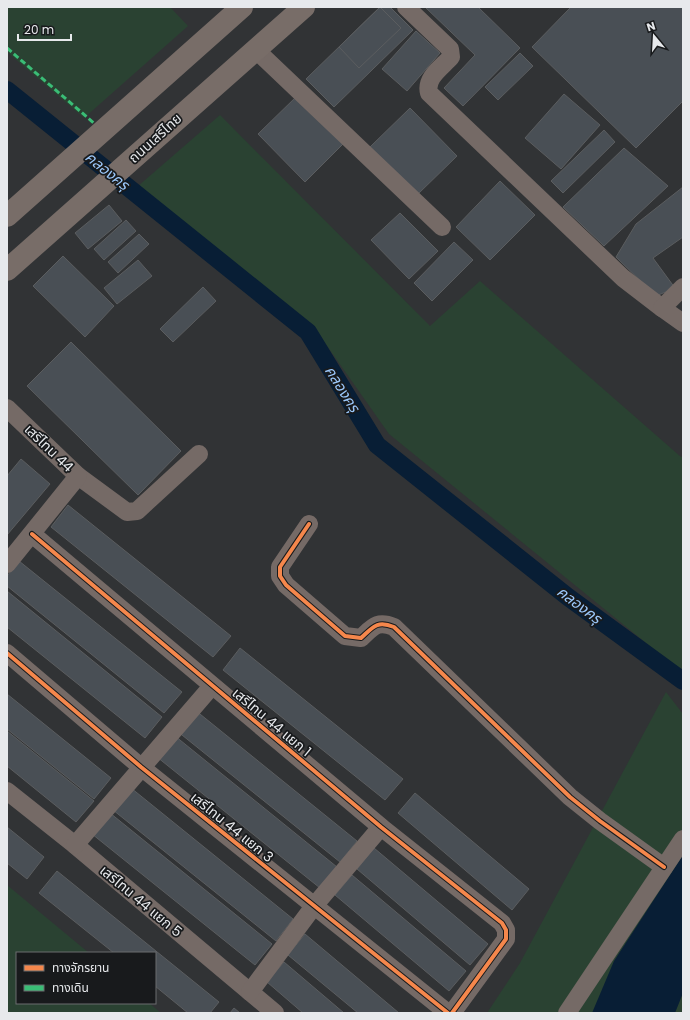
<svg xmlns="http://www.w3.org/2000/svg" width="690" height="1020" viewBox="0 0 690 1020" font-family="Poppins,'Noto Sans Thai',sans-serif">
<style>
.green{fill:#2a4232}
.water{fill:#081e35}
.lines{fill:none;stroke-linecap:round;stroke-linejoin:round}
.canal{stroke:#081e35;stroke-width:18}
.building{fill:#494f55;stroke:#5b5d5f}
.street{stroke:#756a66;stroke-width:18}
.secondary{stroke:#786d68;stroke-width:22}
.quiet{stroke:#3abd76;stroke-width:3;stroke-dasharray:6 3;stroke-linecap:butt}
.cycleway-casing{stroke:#181a1c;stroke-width:6}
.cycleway{stroke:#f5874c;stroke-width:4}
.labels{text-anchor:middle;stroke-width:3.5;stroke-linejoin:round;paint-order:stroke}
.street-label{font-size:14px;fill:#e7e9ec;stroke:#181a1c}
.water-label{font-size:15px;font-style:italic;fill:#9bc8fb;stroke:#181a1c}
</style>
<rect width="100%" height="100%" fill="#313335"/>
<g class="green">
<polygon points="7,7 170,7 188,26 84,118 7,52"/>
<polygon points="220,115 430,326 480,281 681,457 683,456 683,673 389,434 313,326 137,187"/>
<polygon points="666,692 683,714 683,1013 487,1013 520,963"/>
<polygon points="7,885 89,953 17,953 17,1003 149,1003 161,1013 7,1013"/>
</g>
<polygon class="water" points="683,855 683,993 675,1013 592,1013 614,961"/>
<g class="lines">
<polyline class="canal" points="7,90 308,332 377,445 568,597 683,681"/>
</g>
<g class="building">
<polygon points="380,7 390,7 413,30 334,107 306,79"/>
<polygon points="380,7 401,28 359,68 339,47"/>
<polygon points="425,7 478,7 520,48 463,106 444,88 475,55"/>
<polygon points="571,7 683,7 683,101 636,148 532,47"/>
<polygon points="416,31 440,53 407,91 382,69"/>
<polygon points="520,53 533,66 498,100 485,87"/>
<polygon points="564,94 600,125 561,169 525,138"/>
<polygon points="298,95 345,142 305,182 258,134"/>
<polygon points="410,108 457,156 417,195 370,147"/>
<polygon points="604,130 615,142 563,193 551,181"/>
<polygon points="624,148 668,186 604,246 563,207"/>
<polygon points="500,181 535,215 490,260 456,227"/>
<polygon points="683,187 683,237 653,258 675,288 656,296 616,257 636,224"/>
<polygon points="109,205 122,221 88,249 75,233"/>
<polygon points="400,213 438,251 409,279 371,240"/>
<polygon points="126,220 136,231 104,260 94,249"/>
<polygon points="139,234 149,244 118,273 108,262"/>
<polygon points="454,242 473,260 432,301 414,283"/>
<polygon points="63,256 114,306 85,337 33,286"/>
<polygon points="138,260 152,276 117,304 104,288"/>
<polygon points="203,287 216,301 173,342 160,329"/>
<polygon points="71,342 181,451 138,495 27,386"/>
<polygon points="21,459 50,484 7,535 7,476"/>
<polygon points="68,505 231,636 213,657 51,527"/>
<polygon points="19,561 182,692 164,713 7,586 7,576"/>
<polygon points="7,591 162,717 145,738 7,627"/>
<polygon points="240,648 403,779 385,800 223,670"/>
<polygon points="7,694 111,778 94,799 7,729"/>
<polygon points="195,710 357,841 340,862 177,731"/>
<polygon points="7,731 94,801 76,822 7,766"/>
<polygon points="175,736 337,867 320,888 157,757"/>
<polygon points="131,788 293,919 276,941 113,810"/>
<polygon points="415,793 529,889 512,910 398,813"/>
<polygon points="110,813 272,944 255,965 92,834"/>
<polygon points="7,827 44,857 27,879 7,863"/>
<polygon points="374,848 488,944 470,965 357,869"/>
<polygon points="57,871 219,1002 210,1013 188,1013 155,986 155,953 114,953 39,893"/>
<polygon points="352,875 466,971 449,991 335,895"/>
<polygon points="305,934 399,1013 358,1013 288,955"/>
<polygon points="284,962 344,1013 303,1013 267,982"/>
<polygon points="234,1008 240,1013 230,1013"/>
</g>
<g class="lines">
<g class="street">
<path d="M406,7l44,42 1,8c-10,11 -26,21 -22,36l194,185 39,30"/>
<polyline points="256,50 442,227"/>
<polyline points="683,287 662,308 683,323"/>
<polyline points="7,408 78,476 127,512 137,511 199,454"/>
<path d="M309,524l-29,43v9l6,9 59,51 16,2c12,-11 16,-18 33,-11l176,170 30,24 64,46"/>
<polyline points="32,534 381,827 502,923 506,930 506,939 452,1013"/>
<polyline points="7,564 78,476"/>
<polyline points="7,653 141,767 448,1013"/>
<polyline points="7,791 75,845 275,1013"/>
<polyline points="75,845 212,686"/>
<polyline points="250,992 314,906 381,827"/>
<polyline points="567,1013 683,839"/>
</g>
<g class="secondary">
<polyline points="7,216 242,7"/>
<polyline points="7,270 304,7"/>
</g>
<polyline class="quiet" points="7,48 95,124"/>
<g class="cycleway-casing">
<g id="cycleway">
<path d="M309,524l-29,43v9l6,9 59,51 16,2c12,-11 16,-18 33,-11l176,170 30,24 64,46"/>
<polyline points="32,534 381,827 502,923 506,930 506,939 452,1013"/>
<polyline points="7,653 141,767 448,1013"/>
</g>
</g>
<use href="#cycleway" class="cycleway"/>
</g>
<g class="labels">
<g class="street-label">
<text transform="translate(155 138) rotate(-42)" y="5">ถนนเสรีไทย</text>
<text transform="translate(49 448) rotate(44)" y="5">เสรีไทน 44</text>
<text transform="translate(272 722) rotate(40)" y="5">เสรีไทน 44 แยก 1</text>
<text transform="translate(232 827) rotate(39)" y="5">เสรีไทน 44 แยก 3</text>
<text transform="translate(141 901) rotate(40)" y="5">เสรีไทน 44 แยก 5</text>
</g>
<g class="water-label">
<text transform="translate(107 171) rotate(39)" y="5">คลองครุ</text>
<text transform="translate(342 389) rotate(58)" y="5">คลองครุ</text>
<text transform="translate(579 605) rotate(37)" y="5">คลองครุ</text>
</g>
</g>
<rect width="690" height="1020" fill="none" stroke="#e7e9ec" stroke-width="16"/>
<rect x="16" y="952" width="140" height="52" fill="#181a1c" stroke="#6b6d6f"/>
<rect x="24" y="965" width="20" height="6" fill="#f5874c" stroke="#6b6d6f"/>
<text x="52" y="972" font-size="12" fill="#e7e9ec">ทางจักรยาน</text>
<rect x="24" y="985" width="20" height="6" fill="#3abd76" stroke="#6b6d6f"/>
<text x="52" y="992" font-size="12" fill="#e7e9ec">ทางเดิน</text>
<g transform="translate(654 36) rotate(342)" stroke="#181a1c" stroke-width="3" paint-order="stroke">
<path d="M0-3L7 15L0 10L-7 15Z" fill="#e7e9ec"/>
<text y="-6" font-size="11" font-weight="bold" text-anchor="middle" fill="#e7e9ec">N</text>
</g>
<path d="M18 34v6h53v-6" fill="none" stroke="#e7e9ec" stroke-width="2"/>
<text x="24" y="34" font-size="12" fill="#e7e9ec" stroke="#181a1c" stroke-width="3" paint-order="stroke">20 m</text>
</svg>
